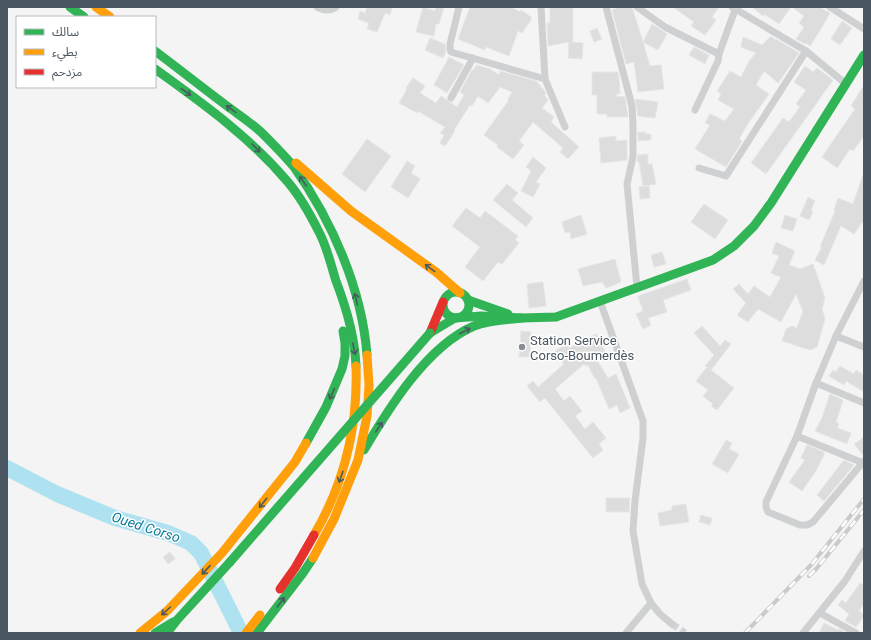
<svg xmlns="http://www.w3.org/2000/svg" width="871" height="640" viewBox="0 0 871 640" font-family="Roboto,'Noto Sans Arabic',sans-serif">
<style>
.lines{fill:none;stroke-linecap:round;stroke-linejoin:round}
.river{stroke:#aee2f0;stroke-width:16}
.building{fill:#ddddde;stroke:#e5e6e7}
.street-tunnel{stroke:#d2d4d7;stroke-width:7;stroke-dasharray:7 3.5;stroke-linecap:butt}
.street{stroke:#ced0d2;stroke-width:7}
.fast{stroke:#30b455;stroke-width:9}
.slow{stroke:#ff9f0a;stroke-width:9}
.jam{stroke:#e5322d;stroke-width:9}
.rail-casing{stroke:#c9cacc;stroke-width:4}
.rail{stroke:#fff;stroke-width:2.5;stroke-dasharray:8;stroke-linecap:butt}
.fast-bridge{stroke:#30b455;stroke-width:9}
.oneway{stroke:#495b60}
.poi-dot{fill:#868d94;stroke:#fff;stroke-width:1.5}
.labels{text-anchor:middle;stroke-width:3;stroke-linejoin:round;paint-order:stroke}
.poi-label{font-size:13px;fill:#4a5661;stroke:#fff;text-anchor:start}
.water-label{font-size:14px;font-style:italic;fill:#0c7c9b;stroke:#fff}
</style>
<rect width="100%" height="100%" fill="#f4f4f4"/>
<g class="lines">
<polyline class="river" points="7,468 57,494 115,518 168,533 191,543 201,553 241,633"/>
</g>
<g class="building">
<polygon points="367,7 392,8 390,15 385,13 377,32 367,29 369,23 358,19 360,11 365,13"/>
<polygon points="423,7 435,11 436,7 444,7 439,24 436,24 434,36 416,32"/>
<polygon points="470,7 511,7 520,12 521,10 531,17 531,20 522,33 518,31 509,56 486,47 485,50 458,39"/>
<polygon points="550,7 573,7 573,42 571,42 583,43 582,59 568,58 569,42 548,46 547,23 550,23"/>
<polygon points="620,7 632,7 643,42 652,24 667,34 658,50 643,42 650,66 661,65 664,89 638,92 634,62 626,64 612,10"/>
<polygon points="673,7 719,7 712,17 716,20 705,35 691,26 694,22"/>
<polygon points="752,7 791,7 779,24 764,14 763,16"/>
<polygon points="792,7 819,7 830,13 819,32 810,46 806,43 805,44 796,39 804,27 799,23 804,16"/>
<polygon points="842,21 852,28 840,45 831,39"/>
<polygon points="597,28 602,39 594,42 590,31"/>
<polygon points="771,36 775,40 776,39 799,53 778,83 764,71 756,85 769,94 747,125 739,139 742,141 726,167 695,149 710,125 705,123 710,114 725,121 734,109 718,100 721,94 717,91 730,71 741,77 749,61 756,53 741,47 743,37 762,45"/>
<polygon points="430,38 445,44 446,52 443,58 425,50"/>
<polygon points="694,47 709,55 705,64 689,55"/>
<polygon points="449,57 464,65 447,93 434,85"/>
<polygon points="477,65 490,69 499,75 500,71 536,81 544,90 546,94 544,95 548,100 542,108 554,117 551,122 579,147 568,159 560,152 563,148 533,122 519,141 524,145 513,159 497,147 498,145 484,135 509,100 508,99 512,92 500,87 488,103 478,96 472,106 470,105 454,130 455,131 445,146 440,143 444,135 440,133 445,127 418,111 417,113 399,103 407,89 406,88 413,78 425,86 420,93 436,103 441,96 457,107 464,95 460,92 472,70 473,70"/>
<polygon points="805,66 813,72 817,68 833,80 766,174 751,163 783,118 789,122 800,107 796,104 806,90 794,82"/>
<polygon points="592,72 618,72 619,78 620,94 616,94 616,96 625,97 628,117 607,117 607,114 597,114 597,95 592,95"/>
<polygon points="864,85 864,136 853,151 850,149 837,168 822,157 855,109 851,106"/>
<polygon points="635,99 658,102 655,118 638,116"/>
<polygon points="638,132 646,132 646,134 651,134 651,140 638,141"/>
<polygon points="616,136 616,141 627,140 627,160 601,163 599,138"/>
<polygon points="367,139 391,156 365,192 342,174"/>
<polygon points="648,154 648,164 652,164 656,184 643,186 639,162 637,162 638,155"/>
<polygon points="533,157 546,168 536,182 540,184 533,197 521,191 531,171 526,167"/>
<polygon points="407,161 415,166 411,173 420,179 408,198 391,187"/>
<polygon points="863,175 864,224 862,222 854,234 841,226 824,265 815,260 822,247 820,247 835,211 834,210 838,198 853,204"/>
<polygon points="507,184 518,193 512,200 533,218 526,227 493,200"/>
<polygon points="649,186 650,198 640,199 639,187"/>
<polygon points="808,197 815,201 811,210 813,212 809,220 800,216"/>
<polygon points="704,204 728,220 715,239 691,222"/>
<polygon points="466,208 480,218 485,211 518,236 515,240 519,243 502,264 498,262 483,281 465,267 480,247 452,226"/>
<polygon points="581,215 587,234 571,239 570,232 565,233 562,222"/>
<polygon points="785,215 797,219 793,231 781,228"/>
<polygon points="776,242 795,251 789,265 800,269 813,264 825,298 822,309 825,319 817,347 810,350 782,341 786,329 792,326 797,328 803,311 796,294 781,322 758,309 748,322 737,315 746,303 733,289 739,284 748,294 754,286 770,297 781,277 771,273 779,256 772,253"/>
<polygon points="662,252 666,264 654,267 651,255"/>
<polygon points="615,259 621,282 606,288 602,282 583,286 578,269"/>
<polygon points="687,279 691,290 663,300 667,312 648,318 651,325 643,329 636,314 643,311 638,296"/>
<polygon points="543,282 546,306 529,308 527,284"/>
<polygon points="702,326 720,346 725,340 731,344 711,370 705,366 714,355 694,333"/>
<polygon points="521,331 531,332 530,357 519,357"/>
<polygon points="596,334 607,355 597,360 608,378 616,374 630,408 620,413 617,405 609,409 596,378 595,379 588,365 586,366 584,364 555,389 564,401 570,396 582,411 575,416 585,429 593,422 606,438 599,444 603,450 593,458 545,398 540,402 527,386 533,381 538,387 564,364 555,351 567,344 569,348"/>
<polygon points="840,366 854,374 856,370 864,375 864,392 846,381 844,385 829,376 833,370 836,372"/>
<polygon points="707,367 734,388 717,410 711,406 713,404 703,396 708,390 696,381"/>
<polygon points="830,394 843,400 836,422 839,424 837,428 851,433 847,444 815,431 822,418"/>
<polygon points="864,437 864,456 854,444"/>
<polygon points="726,440 732,443 729,449 739,454 728,473 712,464"/>
<polygon points="807,445 824,452 824,455 816,471 802,491 789,482 805,460 801,458"/>
<polygon points="844,460 854,465 824,501 817,495"/>
<polygon points="606,498 630,498 629,512 606,512"/>
<polygon points="686,504 689,522 660,526 658,513 672,510 672,506"/>
<polygon points="701,515 712,518 710,525 699,522"/>
<polygon points="170,552 175,559 168,564 163,557"/>
<polygon points="860,583 864,585 864,603 859,611 864,615 864,616 856,627 845,621 849,614 838,605 842,600 846,603"/>
<polygon points="824,623 838,630 839,629 846,633 819,633"/>
</g>
<g class="lines">
<polyline class="street-tunnel" points="672,624 685,633"/>
<g class="street">
<path d="M317,7c6,3 13,5 19,0"/>
<polyline points="459,7 450,44 450,49 451,52 545,79"/>
<polyline points="541,7 545,79 565,127"/>
<polyline points="606,7 632,106 633,125 633,157 627,184 637,287"/>
<polyline points="637,7 665,27 719,54 718,61 695,110"/>
<polyline points="732,7 806,51 846,84"/>
<polyline points="830,7 864,29"/>
<polyline points="719,54 736,7"/>
<polyline points="451,98 473,58"/>
<polyline points="699,168 726,176 806,51"/>
<polyline points="864,281 836,336 816,383 797,436 766,502 766,507 768,512 800,525 807,525 813,522 864,461"/>
<polyline points="600,301 643,421 643,438 635,501 633,531 642,584 651,603 660,614 672,624"/>
<polyline points="836,336 864,347"/>
<polyline points="816,383 864,403"/>
<polyline points="797,436 863,463"/>
<polyline points="820,613 856,633"/>
<polyline points="626,633 651,603"/>
<polyline points="803,633 845,581 864,551"/>
</g>
<g class="fast">
<polyline points="70,7 84,17"/>
<path d="M155,51c24,18 48,37 72,55 12,9 26,18 36,28 10,10 22,22 31,33 38,54 68,122 73,188"/>
<path d="M155,69c47,34 94,67 132,112 13,15 23,33 32,51 8,15 12,33 17,49 10,26 19,58 20,85"/>
<circle cx="456" cy="305" r="13"/>
<polyline points="468,300 508,314"/>
<polyline points="430,333 455,318 481,316 522,318 556,317 713,260 734,246 754,226 771,203 864,55"/>
<polyline points="306,443 326,407 342,369 345,356 345,343 343,331"/>
<path d="M364,450c25,-42 63,-104 110,-124 15,-6 32,-6 48,-8"/>
<polyline points="155,633 173,622"/>
<polyline points="167,633 177,620 230,562"/>
<polyline points="257,633 303,573 313,558"/>
</g>
<g class="slow">
<polyline points="96,7 110,17"/>
<polyline points="296,163 351,211 436,272 460,293"/>
<path d="M314,535c30,-51 44,-109 42,-169"/>
<polyline points="313,558 334,519 358,460 367,416 369,385 367,355"/>
<polyline points="140,633 167,611 222,553 295,462 306,443"/>
<polyline points="246,633 260,615"/>
</g>
<g class="jam">
<polyline points="430,333 443,302"/>
<polyline points="280,589 295,568 314,535"/>
</g>
<g class="rail-casing">
<g id="rail">
<polyline points="809,576 817,568 864,510"/>
<polyline points="745,633 811,565 864,499"/>
</g>
</g>
<use href="#rail" class="rail"/>
<polyline class="fast-bridge" points="230,562 430,333"/>
</g>
<defs><path id="oneway-shaft" d="M-6 0H5M1.5-3L5.5 0L1.5 3" fill="none" stroke-width="1.6" stroke-linecap="round" stroke-linejoin="round"/></defs>
<g class="oneway">
<use href="#oneway-shaft" transform="translate(186 92) rotate(36)"/>
<use href="#oneway-shaft" transform="translate(231 109) rotate(-143)"/>
<use href="#oneway-shaft" transform="translate(256 148) rotate(45)"/>
<use href="#oneway-shaft" transform="translate(303 181) rotate(-124)"/>
<use href="#oneway-shaft" transform="translate(430 268) rotate(-144)"/>
<use href="#oneway-shaft" transform="translate(356 299) rotate(-102)"/>
<use href="#oneway-shaft" transform="translate(465 331) rotate(-27)"/>
<use href="#oneway-shaft" transform="translate(354 349) rotate(78)"/>
<use href="#oneway-shaft" transform="translate(332 394) rotate(114)"/>
<use href="#oneway-shaft" transform="translate(379 427) rotate(-57)"/>
<use href="#oneway-shaft" transform="translate(341 477) rotate(109)"/>
<use href="#oneway-shaft" transform="translate(263 503) rotate(128)"/>
<use href="#oneway-shaft" transform="translate(206 570) rotate(133)"/>
<use href="#oneway-shaft" transform="translate(281 602) rotate(-53)"/>
<use href="#oneway-shaft" transform="translate(166 611) rotate(138)"/>
</g>
<circle class="poi-dot" cx="522" cy="347" r="4"/>
<g class="labels">
<g class="poi-label">
<text x="530" y="345">Station Service<tspan x="530" dy="15">Corso-Boumerdès</tspan></text>
</g>
<g class="water-label">
<text transform="translate(146 527) rotate(18)" y="5">Oued Corso</text>
</g>
</g>
<rect width="871" height="640" fill="none" stroke="#4a5661" stroke-width="16"/>
<rect x="16" y="16" width="140" height="72" fill="#ffffff" stroke="#b7bbc0"/>
<rect x="24" y="29" width="20" height="6" fill="#30b455" stroke="#b7bbc0"/>
<text x="52" y="36" font-size="12" fill="#4a5661">سالك</text>
<rect x="24" y="49" width="20" height="6" fill="#ff9f0a" stroke="#b7bbc0"/>
<text x="52" y="56" font-size="12" fill="#4a5661">بطيء</text>
<rect x="24" y="69" width="20" height="6" fill="#e5322d" stroke="#b7bbc0"/>
<text x="52" y="76" font-size="12" fill="#4a5661">مزدحم</text>
</svg>
